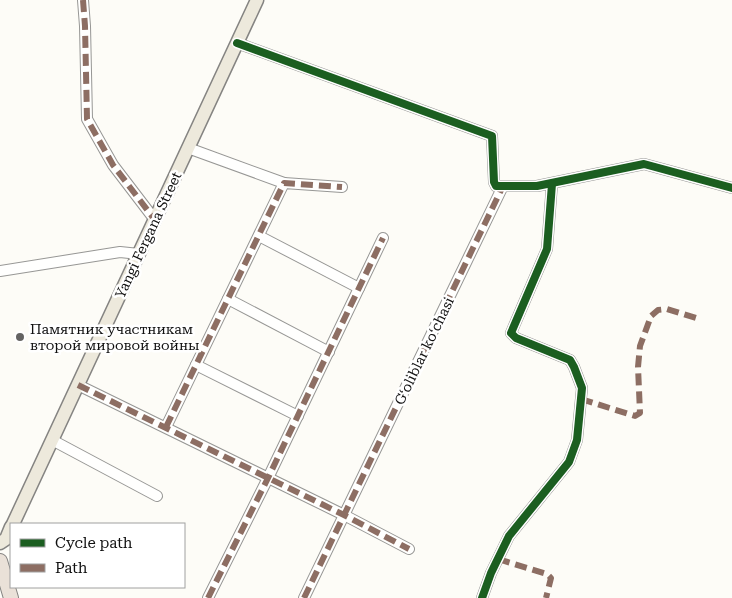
<svg xmlns="http://www.w3.org/2000/svg" width="732" height="598" viewBox="0 0 732 598" font-family="'Roboto Serif',serif">
<style>
.lines{fill:none;stroke-linecap:round;stroke-linejoin:round}
.minor-casing{stroke:#979795;stroke-width:12}
.major-casing{stroke:#858482;stroke-width:15}
.highway-casing{stroke:#858482;stroke-width:16}
.minor{stroke:#fffffe;stroke-width:10}
.major{stroke:#ede9dc;stroke-width:12}
.highway{stroke:#eae1d8;stroke-width:14}
.quiet{stroke:#8d6e63;stroke-width:6;stroke-dasharray:12 6;stroke-linecap:butt}
.cycleway-casing{stroke:#fff;stroke-width:11}
.cycleway{stroke:#1b5e20;stroke-width:8}
.poi-dot{fill:#646362;stroke:#fff;stroke-width:2}
.labels{text-anchor:middle;stroke-width:5;stroke-linejoin:round;paint-order:stroke}
.street-label{font-size:14px;fill:#111;stroke:#fff}
.poi-label{font-size:14px;fill:#111;stroke:#fff;text-anchor:start}
</style>
<rect width="100%" height="100%" fill="#fdfcf7"/>
<g class="lines">
<g class="minor-casing">
<g id="minor">
<polyline points="83,0 85,26 87,119 113,165 155,220"/>
<polyline points="237,43 492,136 494,182 496,186 537,186 644,164 732,188"/>
<polyline points="188,148 284,183"/>
<polyline points="259,236 359,288"/>
<polyline points="0,271 120,252 139,254"/>
<polyline points="228,299 329,352"/>
<polyline points="196,365 298,416"/>
<polyline points="78,385 344,515 409,549"/>
<polyline points="166,427 284,183 342,187"/>
<polyline points="52,440 157,496"/>
<polyline points="208,598 268,478 383,238"/>
<polyline points="304,598 503,186"/>
<polyline points="482,598 491,573 509,536 569,462 577,440 582,388 574,367 570,360 516,338 511,333 547,249 552,184"/>
</g>
</g>
<g class="major-casing">
<g id="major">
<polyline points="13,524 257,0"/>
<polyline points="0,543 6,539 11,527"/>
</g>
</g>
<g class="highway-casing">
<polyline id="highway" points="0,561 11,598"/>
</g>
<use href="#minor" class="minor"/>
<use href="#major" class="major"/>
<use href="#highway" class="highway"/>
<g class="quiet">
<polyline points="83,0 85,26 87,119 113,165 155,220"/>
<polyline points="78,385 344,515 409,549"/>
<polyline points="581,399 635,416 640,413 638,367 640,346 651,316 658,310 667,309 696,318"/>
<polyline points="166,427 284,183 342,187"/>
<polyline points="498,559 547,574 551,578 546,598"/>
<polyline points="208,598 268,478 383,238"/>
<polyline points="304,598 503,186"/>
</g>
<g class="cycleway-casing">
<g id="cycleway">
<polyline points="237,43 492,136 494,182 496,186 537,186 644,164 732,188"/>
<polyline points="482,598 491,573 509,536 569,462 577,440 582,388 574,367 570,360 516,338 511,333 547,249 552,184"/>
</g>
</g>
<use href="#cycleway" class="cycleway"/>
</g>
<circle class="poi-dot" cx="20" cy="337" r="5"/>
<g class="labels">
<g class="street-label">
<text transform="translate(148 235) rotate(-65)" y="5">Yangi Fergana Street</text>
<text transform="translate(424 351) rotate(-64)" y="5">Gʻoliblar koʻchasi</text>
</g>
<g class="poi-label">
<text x="30" y="334">Памятник участникам<tspan x="30" dy="16">второй мировой войны</tspan></text>
</g>
</g>
<rect x="10" y="523" width="175" height="65" fill="#ffffff" stroke="#a0a0a0"/>
<rect x="20" y="539" width="25" height="8" fill="#1b5e20" stroke="#a0a0a0"/>
<text x="55" y="548" font-size="15" fill="#111111">Cycle path</text>
<rect x="20" y="564" width="25" height="8" fill="#8d6e63" stroke="#a0a0a0"/>
<text x="55" y="573" font-size="15" fill="#111111">Path</text>
</svg>
